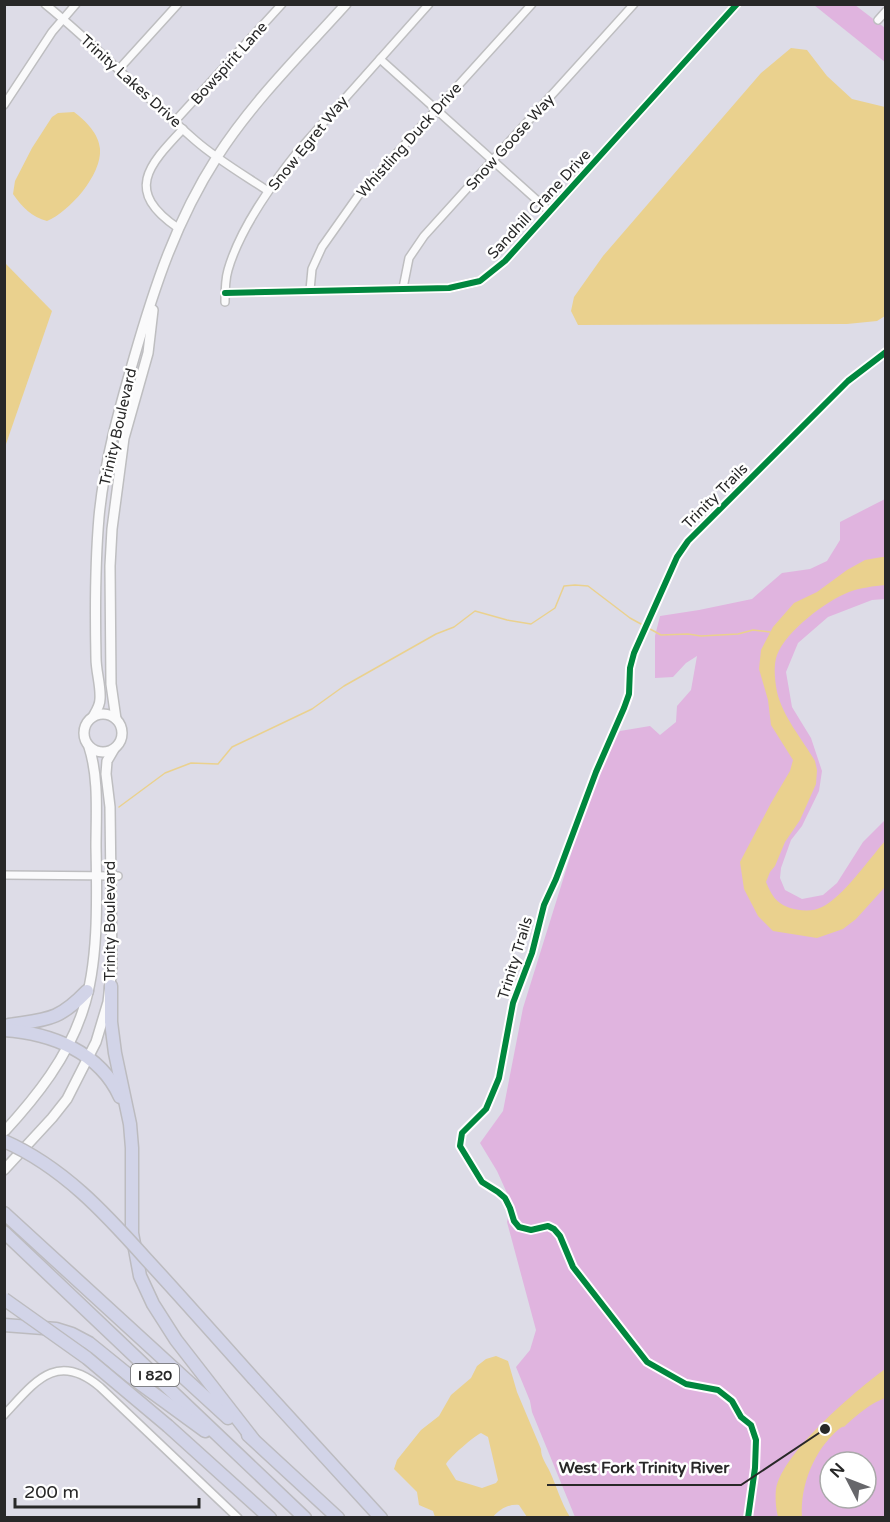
<svg xmlns="http://www.w3.org/2000/svg" width="890" height="1522" viewBox="0 0 890 1522" font-family="'Varela Round',sans-serif">
<style>
.green{fill:#e0b4df;fill-rule:evenodd}
.water{fill:#ead18e;fill-rule:evenodd}
.lines{fill:none;stroke-linecap:round;stroke-linejoin:round}
.stream{stroke:#ead18e;stroke-width:1.5}
.minor-casing{stroke:#bebec0;stroke-width:10}
.secondary-casing{stroke:#bebec0;stroke-width:12}
.motorway-casing{stroke:#bcbbbf;stroke-width:15}
.minor{stroke:#fafafb;stroke-width:7}
.secondary{stroke:#fafafb;stroke-width:9}
.motorway{stroke:#d2d4e8;stroke-width:12}
.motorway-bridge-casing{stroke:#bcbbbf;stroke-width:15;stroke-linecap:butt}
.motorway-bridge{stroke:#d2d4e8;stroke-width:12}
.cycleway-casing{stroke:#fff;stroke-width:10}
.cycleway{stroke:#00873e;stroke-width:6}
.labels{text-anchor:middle;stroke-width:5;stroke-linejoin:round;paint-order:stroke}
.shield{fill:#fff;stroke:#686868;stroke-width:1.5}
.shield-label{font-size:14px;font-weight:bold;fill:#282828}
.street-label{font-size:15px;fill:#282828;stroke:#fff}
.leader{fill:none;stroke:#282828;stroke-width:2}
.callout-dot{fill:#282828;stroke:#fff;stroke-width:2}
.callout-label{font-size:16px;text-anchor:middle;font-weight:bold;fill:#282828;stroke:#fff;stroke-width:5;stroke-linejoin:round;paint-order:stroke}
</style>
<rect width="100%" height="100%" fill="#dddce7"/>
<g class="green">
<polygon points="814,5 855,5 885,28 885,62"/>
<path d="M885,499v100l-13,1 -44,17 -30,26 -12,29 6,35 19,31 11,33 -3,20 -17,35 -11,14 -10,28 -1,10 5,12 17,9 21,-4 14,-12 26,-41 22,-22v697h-310l-43,-105 -2,-11 -14,-34 14,-17 6,-20 -29,-108 4,-20 -14,-31 -17,-28 23,-32 20,-103 81,-260 16,-17 30,-5 10,9 16,-13 1,-16 14,-16 6,-34 -11,7 -13,14 -18,1v-42l5,-20 39,-6 53,-11 30,-26 28,-4 17,-8 13,-21v-18zM830,1462h36v36h-36z"/>
</g>
<g class="water">
<polygon points="791,48 807,50 827,76 852,99 885,107 885,316 877,321 847,324 578,325 571,311 574,297 603,256 761,73"/>
<path d="M74,112c12,9 25,22 26,37 2,26 -31,63 -53,72 -15,-4 -25,-14 -34,-27l2,-13 17,-33 20,-31 6,-4z"/>
<polygon points="5,263 52,311 5,447"/>
<path d="M882,557h3v28c-11,1 -25,3 -36,7 -23,9 -63,39 -72,63 -4,11 -2,26 0,37 6,25 25,47 38,69l2,9 -1,14 -16,36 -15,22 -10,24 -5,6 -4,10c6,14 10,21 24,26 10,3 23,4 32,-1 20,-9 48,-49 63,-66v46l-29,32 -13,10 -26,9 -44,-7 -15,-15 -14,-27 -4,-27 31,-59 19,-32 3,-11 -22,-35 -3,-25 -9,-31 2,-19 12,-23 21,-24 23,-11 30,-22 18,-10z"/>
<path d="M496,1356l12,5 9,31 24,57c0,9 5,14 9,23 7,15 11,31 20,45h-43l-8,-12c-11,-1 -19,4 -26,12h-58l-2,-6 -14,-6 -2,-13 -23,-23 3,-9 24,-30 18,-14 12,-21 20,-17 6,-12 9,-7zM481,1433l7,4 10,43 -2,3 -14,5 -26,-8 -10,-16c3,-6 28,-28 35,-31z"/>
<path d="M885,1369v29c-14,5 -27,16 -38,26 -6,6 -1,0 -8,5 -25,21 -39,56 -37,88h-24c-2,-8 -3,-19 -2,-28 7,-37 79,-98 109,-120z"/>
</g>
<g class="lines">
<polyline class="stream" points="119,807 165,773 191,763 218,764 232,747 312,709 344,686 436,634 454,627 475,611 507,620 531,624 555,608 564,586 575,585 588,586 630,618 661,635 688,634 701,636 738,634 753,630 770,632"/>
<g class="minor-casing">
<g id="minor">
<path d="M45,4c53,43 100,93 151,137 22,19 48,34 72,50"/>
<polyline points="878,20 886,11"/>
<polyline points="380,59 549,211"/>
<polyline points="119,69 178,4"/>
<polyline points="4,105 52,32 76,4"/>
<polyline points="175,121 282,4"/>
<path d="M178,228c-54,-37 -30,-62 5,-99"/>
<polyline points="403,288 409,258 424,236 634,4"/>
<polyline points="310,290 312,269 322,247 358,196 532,4"/>
<polyline points="225,293 449,288 480,281 505,261 737,4"/>
<path d="M225,302c0,-10 0,-22 3,-32 12,-42 44,-86 71,-120l130,-146"/>
<polyline points="4,875 118,876"/>
<path d="M4,1415c30,-32 52,-65 96,-28l138,131"/>
</g>
</g>
<g class="secondary-casing">
<g id="secondary">
<circle cx="103" cy="733" r="19"/>
<path d="M94,715c3,-5 6,-10 6,-16 1,-14 -4,-27 -4,-41 -1,-46 -1,-94 3,-141 5,-54 20,-107 35,-159 21,-73 42,-137 83,-201 36,-56 84,-103 129,-153"/>
<polyline points="116,719 111,684 110,566 112,529 124,438 148,353 153,310"/>
<path d="M4,1132c33,-36 64,-75 79,-122 16,-48 14,-113 13,-163 0,-33 3,-69 -7,-100"/>
<polyline points="4,1170 52,1118 67,1099 96,1042 108,1002 112,967 110,807 106,774 107,761 114,749"/>
</g>
</g>
<g class="motorway-casing">
<g id="motorway">
<polyline points="111,986 111,1022 115,1053 130,1124 132,1148 132,1233 140,1276 153,1304 176,1340 253,1439"/>
<path d="M9,1025c39,-6 49,-4 78,-34"/>
<path d="M4,1030c47,3 96,22 116,67"/>
<polyline points="4,1213 228,1418"/>
<polyline points="4,1232 305,1518"/>
<polyline points="4,1325 56,1329 72,1334 89,1343 131,1377 205,1431"/>
<polyline points="254,1379 381,1518"/>
<polyline points="168,1426 270,1518"/>
<polyline points="248,1435 338,1518"/>
</g>
</g>
<use href="#minor" class="minor"/>
<use href="#secondary" class="secondary"/>
<use href="#motorway" class="motorway"/>
<g class="motorway-bridge-casing">
<g id="motorway-bridge">
<path d="M4,1141c59,26 101,72 143,119 36,39 71,79 107,119"/>
<polyline points="4,1299 87,1358 168,1426"/>
</g>
</g>
<use href="#motorway-bridge" class="motorway-bridge"/>
<g class="cycleway-casing">
<g id="cycleway">
<polyline points="225,293 449,288 480,281 505,261 737,4"/>
<polyline points="748,1518 755,1468 756,1440 751,1425 741,1417 732,1401 718,1390 686,1384 647,1362 573,1267 560,1236 554,1229 548,1226 531,1230 519,1227 514,1221 510,1208 505,1198 498,1192 482,1182 460,1146 462,1133 486,1109 499,1078 513,1003 532,953 544,905 556,879 596,772 624,708 629,694 630,668 634,653 677,557 688,541 848,381 886,352"/>
</g>
</g>
<use href="#cycleway" class="cycleway"/>
</g>
<g class="labels">
<rect class="shield" x="131" y="1364" width="48" height="22" rx="4.5"/>
<g class="shield-label">
<text x="155" y="1380">I 820</text>
</g>
<g class="street-label">
<text transform="translate(229 63) rotate(-48)" y="5">Bowspirit Lane</text>
<text transform="translate(131 81) rotate(42)" y="5">Trinity Lakes Drive</text>
<text transform="translate(409 140) rotate(-48)" y="5">Whistling Duck Drive</text>
<text transform="translate(510 142) rotate(-48)" y="5">Snow Goose Way</text>
<text transform="translate(308 143) rotate(-51)" y="5">Snow Egret Way</text>
<text transform="translate(539 204) rotate(-47)" y="5">Sandhill Crane Drive</text>
<text transform="translate(118 427) rotate(-77)" y="5">Trinity Boulevard</text>
<text transform="translate(715 496) rotate(-45)" y="5">Trinity Trails</text>
<text transform="translate(110 921) rotate(-90)" y="5">Trinity Boulevard</text>
<text transform="translate(515 958) rotate(-73)" y="5">Trinity Trails</text>
</g>
</g>
<path class="leader" d="M825 1429L741 1485H547"/>
<circle class="callout-dot" cx="825" cy="1429" r="6"/>
<g class="callout-label">
<text x="644" y="1473">West Fork Trinity River</text>
</g>
<rect width="890" height="1522" fill="none" stroke="#282828" stroke-width="12"/>
<g transform="translate(848 1480) rotate(312)"><circle r="28" fill="#ffffff" stroke="#a9a9a9" stroke-width="1.5"/>
<path d="M0-4.5L10 22L0 15L-10 22Z" fill="#67676b"/>
<text y="-9" font-size="16" font-weight="bold" text-anchor="middle" fill="#282828">N</text>
</g>
<path d="M15 1498v9h184v-9" fill="none" stroke="#282828" stroke-width="3"/>
<text x="24" y="1498" font-size="18" fill="#282828" stroke="#ffffff" stroke-width="4.5" paint-order="stroke">200 m</text>
</svg>
